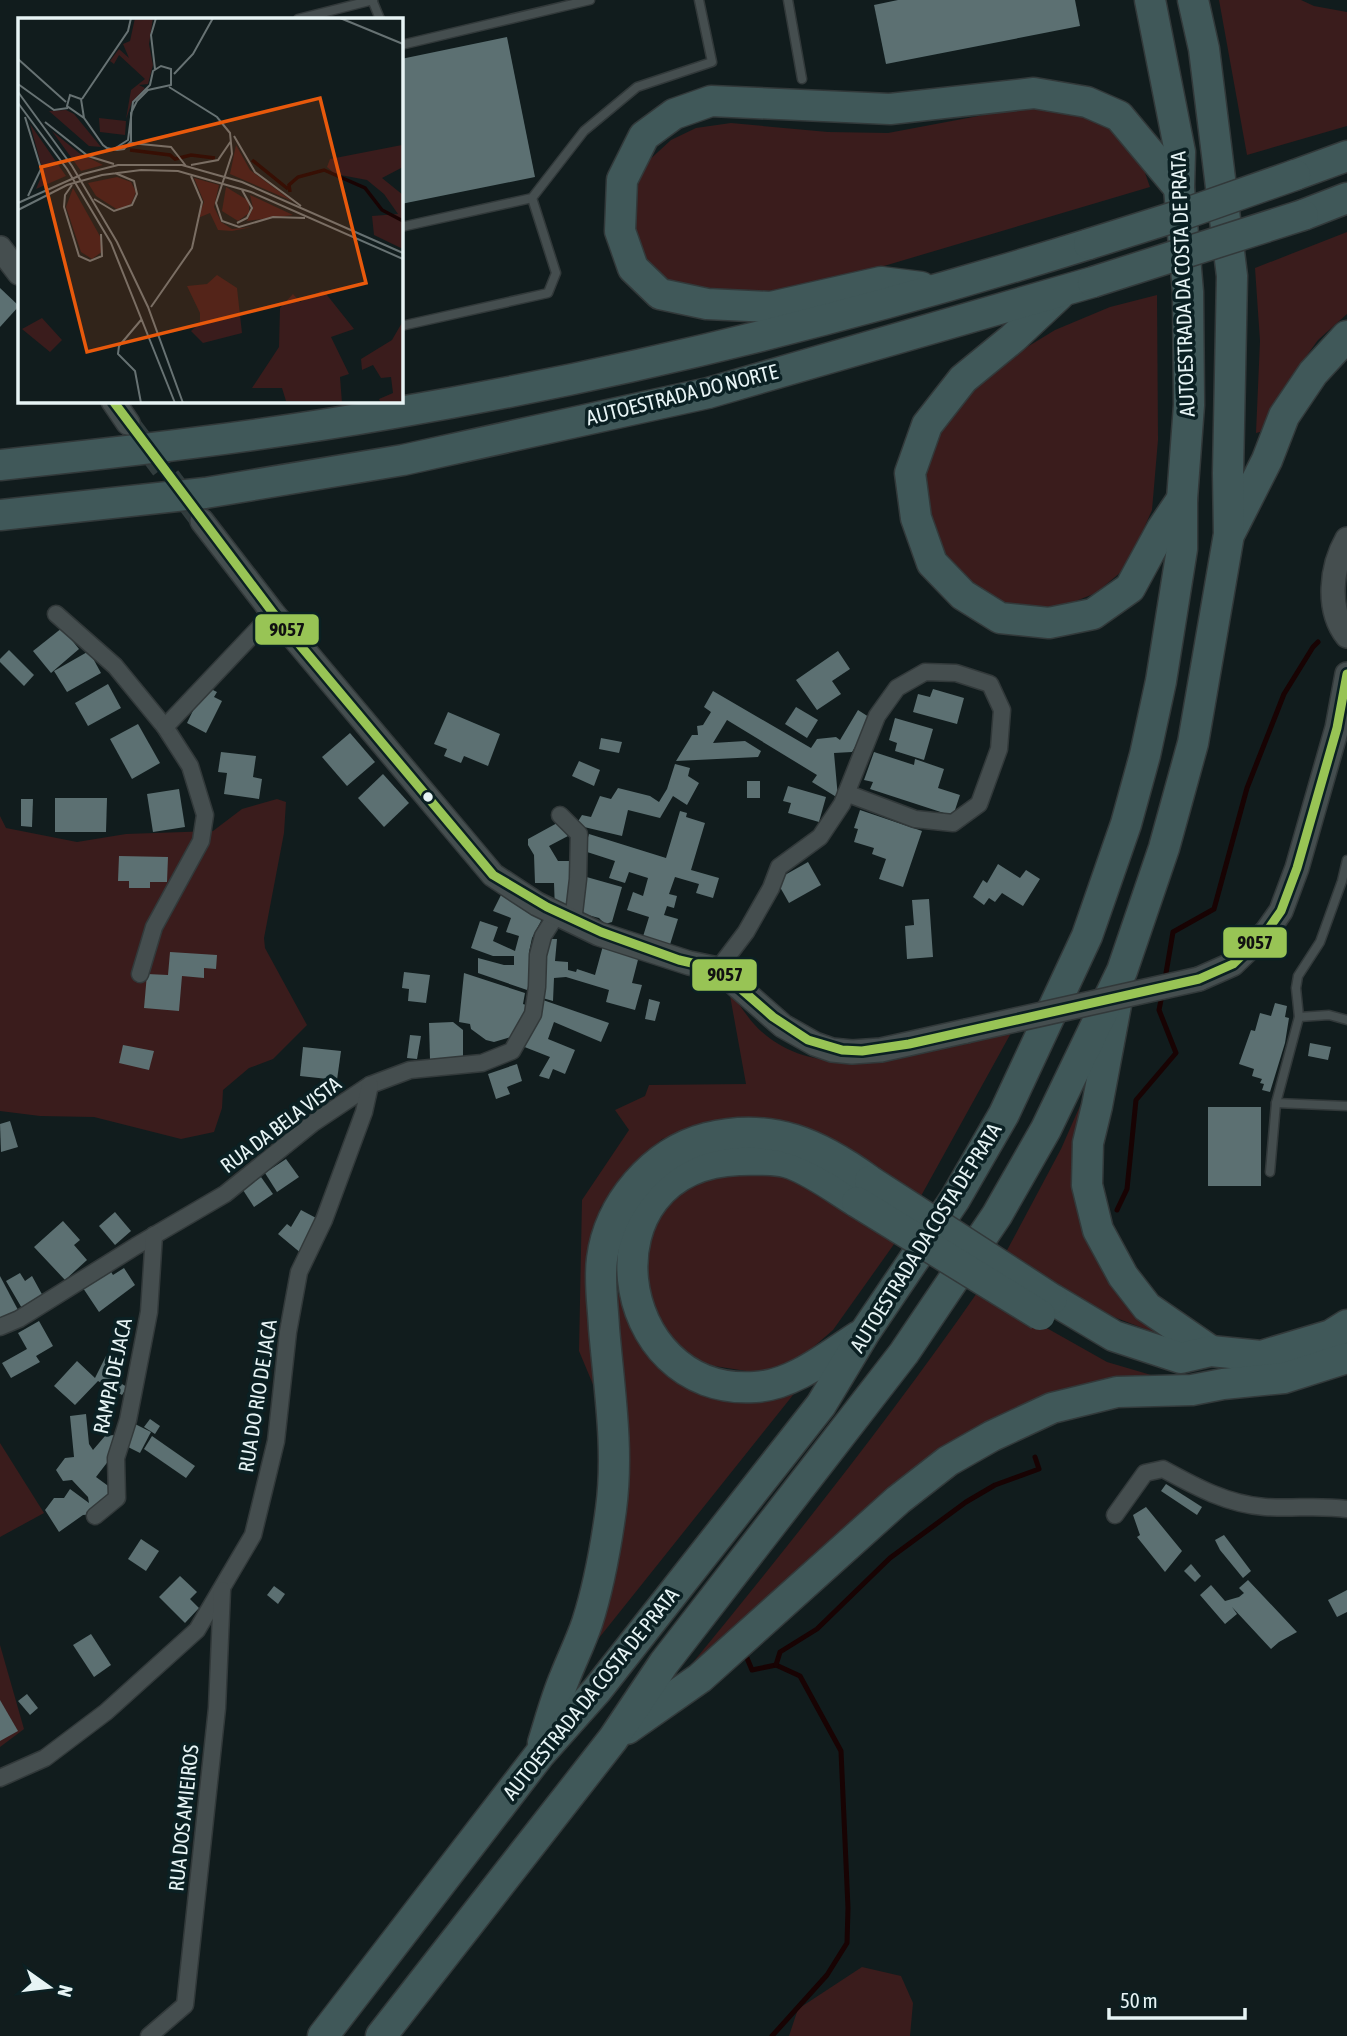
<svg xmlns="http://www.w3.org/2000/svg" width="1347" height="2036" viewBox="0 0 1347 2036" font-family="'Asap Condensed',sans-serif">
<style>
.green{fill:#3a1c1c}
.lines{fill:none;stroke-linecap:round;stroke-linejoin:round}
.stream{stroke:#180303;stroke-width:5}
.building{fill:#5c7072}
.secondary-tunnel{stroke:#313c3d;stroke-width:23;stroke-dasharray:23 11;stroke-linecap:butt}
.lane-casing{stroke:#32393a;stroke-width:11}
.street-casing{stroke:#32393a;stroke-width:19}
.secondary-casing{stroke:#32393a;stroke-width:26}
.highway-casing{stroke:#32393a;stroke-width:33}
.lane{stroke:#454e4f;stroke-width:8}
.street{stroke:#454e4f;stroke-width:16}
.secondary{stroke:#454e4f;stroke-width:23}
.highway{stroke:#405859;stroke-width:30}
.secondary-bridge-casing{stroke:#32393a;stroke-width:26;stroke-linecap:butt}
.highway-bridge-casing{stroke:#32393a;stroke-width:33;stroke-linecap:butt}
.secondary-bridge{stroke:#454e4f;stroke-width:23}
.highway-bridge{stroke:#405859;stroke-width:30}
.bus-1-casing{stroke:#0b2023;stroke-width:14}
.bus-1{stroke:#98c455;stroke-width:9}
.bus-dot{fill:#e7f4f5;stroke:#0b2023;stroke-width:2.5}
.labels{text-anchor:middle;stroke-width:7;stroke-linejoin:round;paint-order:stroke}
.street-label{font-size:21px;fill:#e7f4f5;stroke:#0b2023}
.inset-river{fill:none;stroke:#180303;stroke-width:3.5}
.inset-road{fill:none;stroke:#677273;stroke-width:2}
.view{fill:#e8590c;fill-opacity:0.15;stroke:#e8590c;stroke-width:3.5}
.inset-edge{fill:none;stroke:#e7f4f5;stroke-width:3.5}
.line-badge{stroke:#0b2023;stroke-width:2.5}
.pale-badge-label{font-size:19px;text-anchor:middle;font-weight:bold;fill:#111}
</style>
<rect width="100%" height="100%" fill="#111c1d"/>
<g class="green">
<polygon points="1219,0 1301,0 1314,6 1347,12 1347,126 1247,155"/>
<polygon points="1036,105 1103,118 1143,167 1150,187 857,274 760,293 722,294 669,284 644,258 632,233 634,196 646,163 671,140 696,128 731,123 828,132 888,133"/>
<polygon points="1347,232 1347,314 1318,340 1282,390 1260,432 1256,433 1260,341 1255,268"/>
<polygon points="1157,295 1158,440 1152,510 1127,567 1096,593 1061,607 1014,608 985,597 941,558 923,498 926,460 941,429 971,389 1004,361 1055,330 1110,307"/>
<polygon points="277,799 286,802 284,833 264,938 265,948 307,1025 273,1059 249,1068 223,1090 222,1108 214,1132 181,1139 94,1117 40,1116 0,1111 0,816 6,828 77,842 126,834 213,831 242,809"/>
<path d="M729,990c10,13 20,31 33,42 45,39 101,31 154,21 32,-5 64,-12 95,-20l-90,163 -60,-40 -82,-36 -37,-2 -80,21 -37,34 -25,35 -10,60 7,126 -18,-43 3,-151 47,-70 -14,-20 30,-14 4,-11 97,-1z"/>
<polygon points="1094,1074 1080,1204 1174,1340 1098,1311 1005,1254 1061,1149"/>
<polygon points="768,1172 807,1184 897,1240 833,1330 802,1357 759,1373 714,1366 696,1360 676,1348 658,1327 642,1263 646,1233 663,1209 683,1191 713,1174"/>
<polygon points="616,1286 627,1321 642,1345 659,1362 801,1385 591,1648"/>
<path d="M979,1290l128,72 61,18 -137,25 -336,261h-5c100,-122 199,-246 289,-376z"/>
<polygon points="0,1443 44,1513 0,1537"/>
<polygon points="0,1645 24,1729 0,1747"/>
<polygon points="862,1967 901,1976 913,2003 910,2036 789,2036 798,2009"/>
</g>
<g class="lines">
<g class="stream">
<polyline points="1165,979 1173,932 1214,909 1247,788 1284,694 1313,647 1318,642"/>
<polyline points="1117,1210 1127,1189 1136,1100 1176,1053 1159,1010 1162,995"/>
<polyline points="747,1658 752,1670 776,1665 800,1676 841,1751 848,1908 847,1943 827,1975 772,2036"/>
<polyline points="776,1665 780,1652 817,1629 890,1558 966,1502 995,1485 1039,1469 1035,1457"/>
</g>
</g>
<g class="building">
<polygon points="898,0 1075,0 1080,26 886,64 874,5"/>
<polygon points="507,37 535,177 401,204 401,59"/>
<polygon points="0,288 19,306 0,327"/>
<polygon points="62,628 79,649 51,673 33,651"/>
<polygon points="9,650 34,675 24,686 0,662 0,659"/>
<polygon points="89,651 101,673 67,692 54,671"/>
<polygon points="838,651 850,669 832,681 841,694 817,710 796,680"/>
<polygon points="108,684 121,708 88,726 75,703"/>
<polygon points="205,686 217,692 214,697 222,701 206,733 187,723"/>
<polygon points="933,689 964,698 957,724 913,712 918,694 930,697"/>
<polygon points="713,691 811,748 817,739 836,737 840,740 858,710 872,719 852,752 834,753 838,798 812,782 817,775 727,720 713,743 745,741 761,751 758,757 676,761 692,735 698,735 697,726 703,725 711,712 704,707"/>
<polygon points="796,707 818,720 807,738 785,724"/>
<polygon points="448,712 500,734 488,766 464,756 461,763 444,756 447,749 434,744"/>
<polygon points="895,718 933,729 924,760 895,751 897,743 889,740"/>
<polygon points="138,724 160,763 132,779 110,739"/>
<polygon points="350,733 375,762 347,786 322,757"/>
<polygon points="601,738 622,742 619,753 599,749"/>
<polygon points="221,752 256,756 253,777 262,779 259,799 224,794 227,773 218,772"/>
<polygon points="874,752 914,765 915,759 944,769 938,788 960,795 953,816 870,789 873,782 864,780"/>
<polygon points="579,761 600,770 594,786 572,776"/>
<polygon points="675,764 690,768 688,776 699,783 687,805 673,796 660,818 628,810 622,836 584,827 577,823 582,815 591,817 600,796 611,799 618,788 650,796 659,802 667,789"/>
<polygon points="383,774 409,803 384,827 358,798"/>
<rect x="747" y="781" width="13" height="17"/>
<polygon points="788,786 826,797 819,822 788,813 791,803 783,801"/>
<polygon points="179,789 185,827 153,832 147,794"/>
<polygon points="55,798 107,798 106,832 55,832"/>
<polygon points="21,799 33,799 32,827 21,826"/>
<polygon points="860,810 922,831 903,887 879,879 886,859 872,854 874,848 854,842 858,829 854,828"/>
<polygon points="680,811 687,813 686,817 705,823 691,870 719,878 713,898 696,893 699,884 675,877 669,894 677,896 674,908 667,906 664,915 678,919 668,951 641,943 649,917 627,910 633,892 643,896 648,878 629,872 625,883 609,878 615,861 584,851 589,834 666,858"/>
<polygon points="559,822 568,836 549,846 558,861 572,861 574,909 555,910 554,883 535,883 534,855 528,845 528,839"/>
<polygon points="119,856 168,857 167,882 150,882 150,888 129,888 129,881 118,881"/>
<polygon points="808,862 821,885 789,903 776,880"/>
<polygon points="998,864 1020,878 1026,870 1040,879 1023,906 1002,893 995,902 989,898 984,905 973,897 983,880 987,883"/>
<polygon points="583,876 622,887 612,922 605,924 599,918 584,914 579,902"/>
<polygon points="504,889 539,912 541,921 532,938 529,952 532,986 530,991 478,973 478,958 504,965 514,965 514,956 493,956 471,948 480,921 498,927 493,941 515,951 519,936 506,932 511,918 493,911"/>
<polygon points="929,899 933,957 907,959 905,926 914,925 912,900"/>
<polygon points="550,939 557,939 555,961 568,962 568,970 576,972 577,969 595,975 604,942 640,952 632,983 642,985 635,1010 606,1002 609,990 566,977 554,978 553,1001 539,997 542,949"/>
<polygon points="170,952 217,955 216,969 204,968 204,978 182,976 179,1011 144,1008 147,974 168,975"/>
<polygon points="404,972 430,975 426,1003 408,1001 409,989 402,988"/>
<polygon points="464,973 525,993 523,1004 529,1006 514,1036 494,1042 486,1040 471,1029 470,1024 459,1022"/>
<polygon points="649,999 660,1002 655,1021 645,1019"/>
<polygon points="543,1000 609,1023 601,1042 554,1022 548,1039 575,1050 565,1074 553,1069 549,1079 539,1076 550,1057 522,1046"/>
<polygon points="1275,1003 1287,1006 1285,1017 1289,1018 1285,1043 1270,1092 1262,1090 1264,1084 1260,1083 1262,1079 1252,1076 1254,1069 1239,1064 1251,1030 1255,1031 1260,1013 1271,1016"/>
<polygon points="453,1022 463,1030 463,1059 430,1060 429,1023"/>
<polygon points="410,1035 421,1036 417,1059 407,1058"/>
<polygon points="1310,1043 1331,1047 1328,1060 1308,1056"/>
<polygon points="123,1045 154,1051 149,1070 119,1063"/>
<polygon points="303,1047 341,1051 337,1080 300,1076"/>
<polygon points="517,1064 522,1081 507,1087 510,1094 496,1099 488,1074"/>
<rect x="1208" y="1107" width="53" height="79"/>
<polygon points="10,1121 18,1147 1,1152 0,1124"/>
<polygon points="286,1159 299,1177 277,1192 265,1173"/>
<polygon points="261,1177 273,1194 254,1207 243,1190"/>
<polygon points="301,1210 318,1219 302,1254 278,1234 287,1224 291,1227"/>
<polygon points="115,1212 131,1231 115,1245 99,1226"/>
<polygon points="63,1221 80,1240 74,1245 87,1260 65,1280 34,1247"/>
<polygon points="124,1268 135,1285 99,1312 83,1288 110,1270 113,1275"/>
<polygon points="20,1273 25,1281 32,1276 44,1298 23,1310 6,1281"/>
<polygon points="0,1276 18,1310 0,1319"/>
<polygon points="39,1321 53,1346 36,1356 40,1362 11,1378 2,1363 27,1349 18,1333"/>
<polygon points="106,1356 118,1363 110,1377 127,1387 122,1395 98,1381 75,1405 54,1386 77,1361 95,1378"/>
<polygon points="86,1414 89,1444 93,1450 105,1436 114,1435 116,1451 96,1477 111,1488 111,1492 95,1514 83,1515 59,1532 45,1510 54,1498 64,1498 70,1489 89,1503 88,1497 72,1480 63,1481 56,1470 65,1458 74,1457 70,1416"/>
<polygon points="150,1419 160,1426 155,1434 144,1427"/>
<polygon points="133,1423 151,1432 140,1453 122,1444"/>
<polygon points="152,1436 195,1466 186,1478 144,1449"/>
<polygon points="1166,1484 1202,1507 1197,1515 1161,1491"/>
<polygon points="1146,1507 1182,1551 1165,1572 1137,1537 1140,1535 1133,1515"/>
<polygon points="1224,1535 1251,1571 1243,1578 1220,1550 1215,1540"/>
<polygon points="141,1539 159,1551 146,1571 128,1559"/>
<polygon points="1191,1564 1201,1576 1195,1582 1184,1571"/>
<polygon points="180,1576 197,1592 190,1599 199,1608 185,1623 159,1597"/>
<polygon points="1248,1580 1297,1632 1279,1642 1271,1649 1232,1607 1237,1614 1225,1624 1200,1595 1211,1585 1225,1601 1239,1597 1244,1593 1239,1588"/>
<polygon points="274,1586 285,1594 278,1604 267,1595"/>
<polygon points="1347,1590 1347,1612 1337,1617 1328,1600"/>
<polygon points="91,1634 111,1665 94,1677 73,1645"/>
<polygon points="27,1694 38,1708 30,1715 18,1701"/>
<polygon points="0,1700 18,1731 0,1741"/>
</g>
<g class="lines">
<polyline class="secondary-tunnel" points="128,423 202,521"/>
<g class="lane-casing">
<g id="lane">
<polyline points="788,0 802,79"/>
<polyline points="373,2 380,19"/>
<polyline points="298,19 373,0"/>
<polyline points="401,45 590,0"/>
<polyline points="401,227 532,198 584,131 637,87 712,62 699,0"/>
<polyline points="401,326 548,293 556,273 532,198"/>
<polyline points="1299,1017 1329,1015 1347,1020"/>
<polyline points="1276,1103 1347,1106"/>
<polyline points="1270,1172 1276,1103 1299,1017 1296,988 1298,976 1320,942 1342,881 1347,860"/>
</g>
</g>
<g class="street-casing">
<g id="street">
<polyline points="56,614 115,666 165,727 190,766 205,815 201,841 154,927 140,974"/>
<polyline points="165,727 273,613"/>
<polyline points="560,815 579,834 578,879 573,922"/>
<polyline points="718,969 746,932 771,888 779,867 820,837 842,804 877,716 897,688 925,672 956,673 990,684 1002,710 999,749 979,804 953,823 915,819 846,793"/>
<polyline points="0,1327 19,1319 136,1246 225,1194 313,1123 370,1085 410,1070 482,1063 512,1051 533,1014 537,987 538,955 543,936 557,914"/>
<path d="M1115,1515l30,-42 18,-4c33,18 64,35 102,38 27,2 54,-2 82,2"/>
<polyline points="95,1516 117,1498 116,1458 128,1420 149,1312 154,1235"/>
<polyline points="0,1778 45,1758 106,1712 197,1630 253,1535 276,1441 288,1332 299,1272 324,1220 364,1112 370,1085"/>
<polyline points="149,2036 185,2005 217,1708 222,1590"/>
</g>
</g>
<g class="secondary-casing">
<g id="secondary">
<polyline points="0,248 19,273"/>
<polyline points="113,401 128,423"/>
<polyline points="202,521 273,613 493,875 537,904 599,934 689,963 718,969 783,1026 815,1044 832,1050 852,1052 881,1050 966,1031"/>
<path d="M1347,539c-16,28 -21,70 0,97"/>
<polyline points="1199,979 1233,964 1267,931 1281,911 1297,868 1337,728 1347,674"/>
</g>
</g>
<g class="highway-casing">
<g id="highway">
<polyline points="1295,175 1347,156"/>
<polyline points="1303,215 1347,198"/>
<polyline points="921,287 881,282 771,307 707,304 660,294 633,268 620,231 622,180 644,136 674,114 711,101 890,109 1034,93 1087,102 1119,116 1179,188"/>
<polyline points="1059,295 1013,338 963,379 927,425 910,473 916,518 932,563 963,595 1000,618 1049,623 1093,614 1130,588 1162,529 1182,499"/>
<path d="M0,465c132,-14 263,-29 394,-52 235,-40 467,-98 695,-169"/>
<polyline points="0,515 205,493 403,460 708,393 1093,282"/>
<polyline points="1231,531 1267,460 1284,416 1313,373 1347,336"/>
<polyline points="1116,1005 1097,1106 1088,1143 1087,1185 1098,1230 1123,1276 1147,1307 1211,1351"/>
<path d="M857,1202c-21,-13 -42,-29 -65,-38 -16,-6 -35,-4 -53,-4 -159,6 -129,237 16,227 38,-2 73,-31 104,-51"/>
<polyline points="1052,1299 1114,1336 1181,1358 1211,1351 1261,1356 1331,1335 1347,1325"/>
<polyline points="627,1729 700,1678 898,1500 948,1461 992,1436 1052,1408 1117,1392 1192,1390 1223,1384 1284,1378 1347,1358"/>
<path d="M543,1743c7,-22 13,-45 22,-66 7,-18 16,-36 22,-54 12,-37 19,-77 24,-114 8,-60 -2,-121 -7,-181 -1,-22 -5,-46 -2,-69 7,-55 51,-107 105,-121 65,-16 112,6 163,43"/>
<polyline points="323,2036 540,1754 597,1690 821,1405 865,1332 955,1199 1004,1114 1087,936 1126,824 1145,755 1161,681 1182,549 1182,499 1189,405 1188,292 1179,188 1180,152 1150,0"/>
<polyline points="381,2036 613,1739 664,1663 904,1353 997,1215 1046,1129 1122,971 1164,848 1193,743 1229,534 1228,473 1232,276 1204,49 1193,0"/>
</g>
</g>
<use href="#lane" class="lane"/>
<use href="#street" class="street"/>
<use href="#secondary" class="secondary"/>
<use href="#highway" class="highway"/>
<g class="secondary-bridge-casing">
<polyline id="secondary-bridge" points="966,1031 1199,979"/>
</g>
<g class="highway-bridge-casing">
<g id="highway-bridge">
<polyline points="1089,244 1184,214 1295,175"/>
<polyline points="1093,282 1303,215"/>
<polyline points="870,1181 1052,1299"/>
<polyline points="857,1202 1040,1315"/>
</g>
</g>
<use href="#secondary-bridge" class="secondary-bridge"/>
<use href="#highway-bridge" class="highway-bridge"/>
<g class="bus-1-casing">
<polyline id="bus-1" points="113,401 273,613 493,875 547,907 601,932 679,960 718,969 773,1017 808,1040 842,1050 862,1051 909,1044 1199,979 1233,964 1267,931 1281,911 1297,868 1337,728 1347,674"/>
</g>
<use href="#bus-1" class="bus-1"/>
</g>
<circle class="bus-dot" cx="428" cy="797" r="6"/>
<g class="labels">
<g class="street-label">
<text transform="translate(1183 284) rotate(-92)" y="7">AUTOESTRADA DA COSTA DE PRATA</text>
<text transform="translate(682 395) rotate(-14)" y="7">AUTOESTRADA DO NORTE</text>
<text transform="translate(281 1125) rotate(-37)" y="7">RUA DA BELA VISTA</text>
<text transform="translate(926 1238) rotate(-58)" y="7">AUTOESTRADA DA COSTA DE PRATA</text>
<text transform="translate(113 1376) rotate(-78)" y="7">RAMPA DE JACA</text>
<text transform="translate(258 1396) rotate(-81)" y="7">RUA DO RIO DE JACA</text>
<text transform="translate(591 1694) rotate(-51)" y="7">AUTOESTRADA DA COSTA DE PRATA</text>
<text transform="translate(184 1818) rotate(-84)" y="7">RUA DOS AMIEIROS</text>
</g>
</g>
<g transform="translate(18 18)">
<rect width="385" height="385" fill="#111c1d"/>
<path d="M117,0h18l-4,26 4,21 -5,19 -9,1 6,3 -13,14 -6,17 5,-29 14,-11 -26,-24 -5,9 -4,-3 9,-12 10,9 -6,-14 7,-3zM48,92l8,4 27,33 -12,-1 -40,-35zM81,100l27,3 -1,14 -25,-3zM12,106l36,52 -30,13 7,-17zM34,113l27,22 24,12 -22,6zM218,127l14,25 42,31 -62,-27zM384,127l1,22 -21,11 21,17v54l-29,-14 -2,-19 26,-2 -14,-20 -17,-14 -32,-6 -8,-7 3,-8zM99,159l14,5 5,10 -5,12 -13,6 -22,-14 -8,-13zM176,160l25,7 -5,22 7,15 11,7 20,-2 -20,4 -14,-1 -8,-17 -12,5 6,-16zM208,169l23,14v12l-11,8 -16,-10zM55,170l28,50 2,13 -11,8 -11,-7 -15,-45zM232,177l43,20 -46,6 6,-13zM199,257l20,13 5,45 -39,10 -12,-12 9,-8v-10l-13,-27 20,-2zM305,272l31,39 -23,8 18,37 -9,3 2,26 -56,-2 -4,-13h-30l27,-41 1,-39 13,-14 7,8zM24,300l20,22 -12,12 -28,-23zM385,303v82h-22l-2,-4 14,-6 -2,-16 -10,1 -8,-13 -11,5 -1,-11 31,-19z" fill="#3a1c1c"/>
<path class="inset-river" d="M112,132l40,5 5,4 16,-4 24,3M234,142l36,29M272,174l-1,-7 9,-8 26,-7 41,18 17,22 21,11"/>
<path class="inset-road" d="M322,0l63,26M0,41l48,43M137,51l-4,-34 5,-17M156,56l19,-20 20,-36M0,66l36,26 14,-2M151,69l48,30 13,16 2,21 -16,49 6,18 17,6 34,-10 32,1M0,74l54,74 45,76 31,65 35,96M64,81l46,-68 3,-13M0,85l49,66 44,74 64,160M7,99l16,52 -13,27M66,100l-3,-19 -11,-4 -3,11 17,12 19,27 4,3 10,2 7,-1 7,-8v-28l6,-12 11,-11 23,-5v-16l-10,-3 -8,5 -3,14 -17,17 -5,38 -14,9M27,104l43,34 26,8M216,118l21,36 46,34M112,125l41,4 15,19M173,147l27,-5 13,-19M54,167l-7,10 -1,12 15,49 11,5 12,-5 -1,-22M76,181l20,12 18,-6 5,-11 -3,-13 -19,-8M0,185l65,-29 35,-9h64l60,17 161,71M0,192l49,-25 35,-10 39,-5 37,1 73,21 152,67M219,205l10,-5 5,-10 -10,-18M133,289l41,-59 10,-46 -11,-26M123,302l-22,26 -1,8 17,17 6,32"/>
<path class="view" d="M302,80l46,185 -279,69 -46,-185z"/>
<rect width="385" height="385" class="inset-edge"/>
</g>
<g class="line-badge">
<rect x="254" y="613" width="66" height="33" rx="7" fill="#98c455"/>
<rect x="1222" y="926" width="66" height="33" rx="7" fill="#98c455"/>
<rect x="691" y="958" width="67" height="34" rx="7" fill="#98c455"/>
</g>
<g class="pale-badge-label">
<text x="287" y="636">9057</text>
<text x="1255" y="949">9057</text>
<text x="725" y="981">9057</text>
</g>
<g transform="translate(49 1987) rotate(104)" stroke="#0b2023" stroke-width="5" paint-order="stroke">
<path d="M0-5L12 26L0 18L-12 26Z" fill="#e7f4f5"/>
<text y="-10" font-size="19" font-weight="bold" text-anchor="middle" fill="#e7f4f5">N</text>
</g>
<path d="M1109 2008v10h136v-10" fill="none" stroke="#e7f4f5" stroke-width="3.5"/>
<text x="1120" y="2008" font-size="21" fill="#e7f4f5" stroke="#0b2023" stroke-width="5" paint-order="stroke">50 m</text>
</svg>
